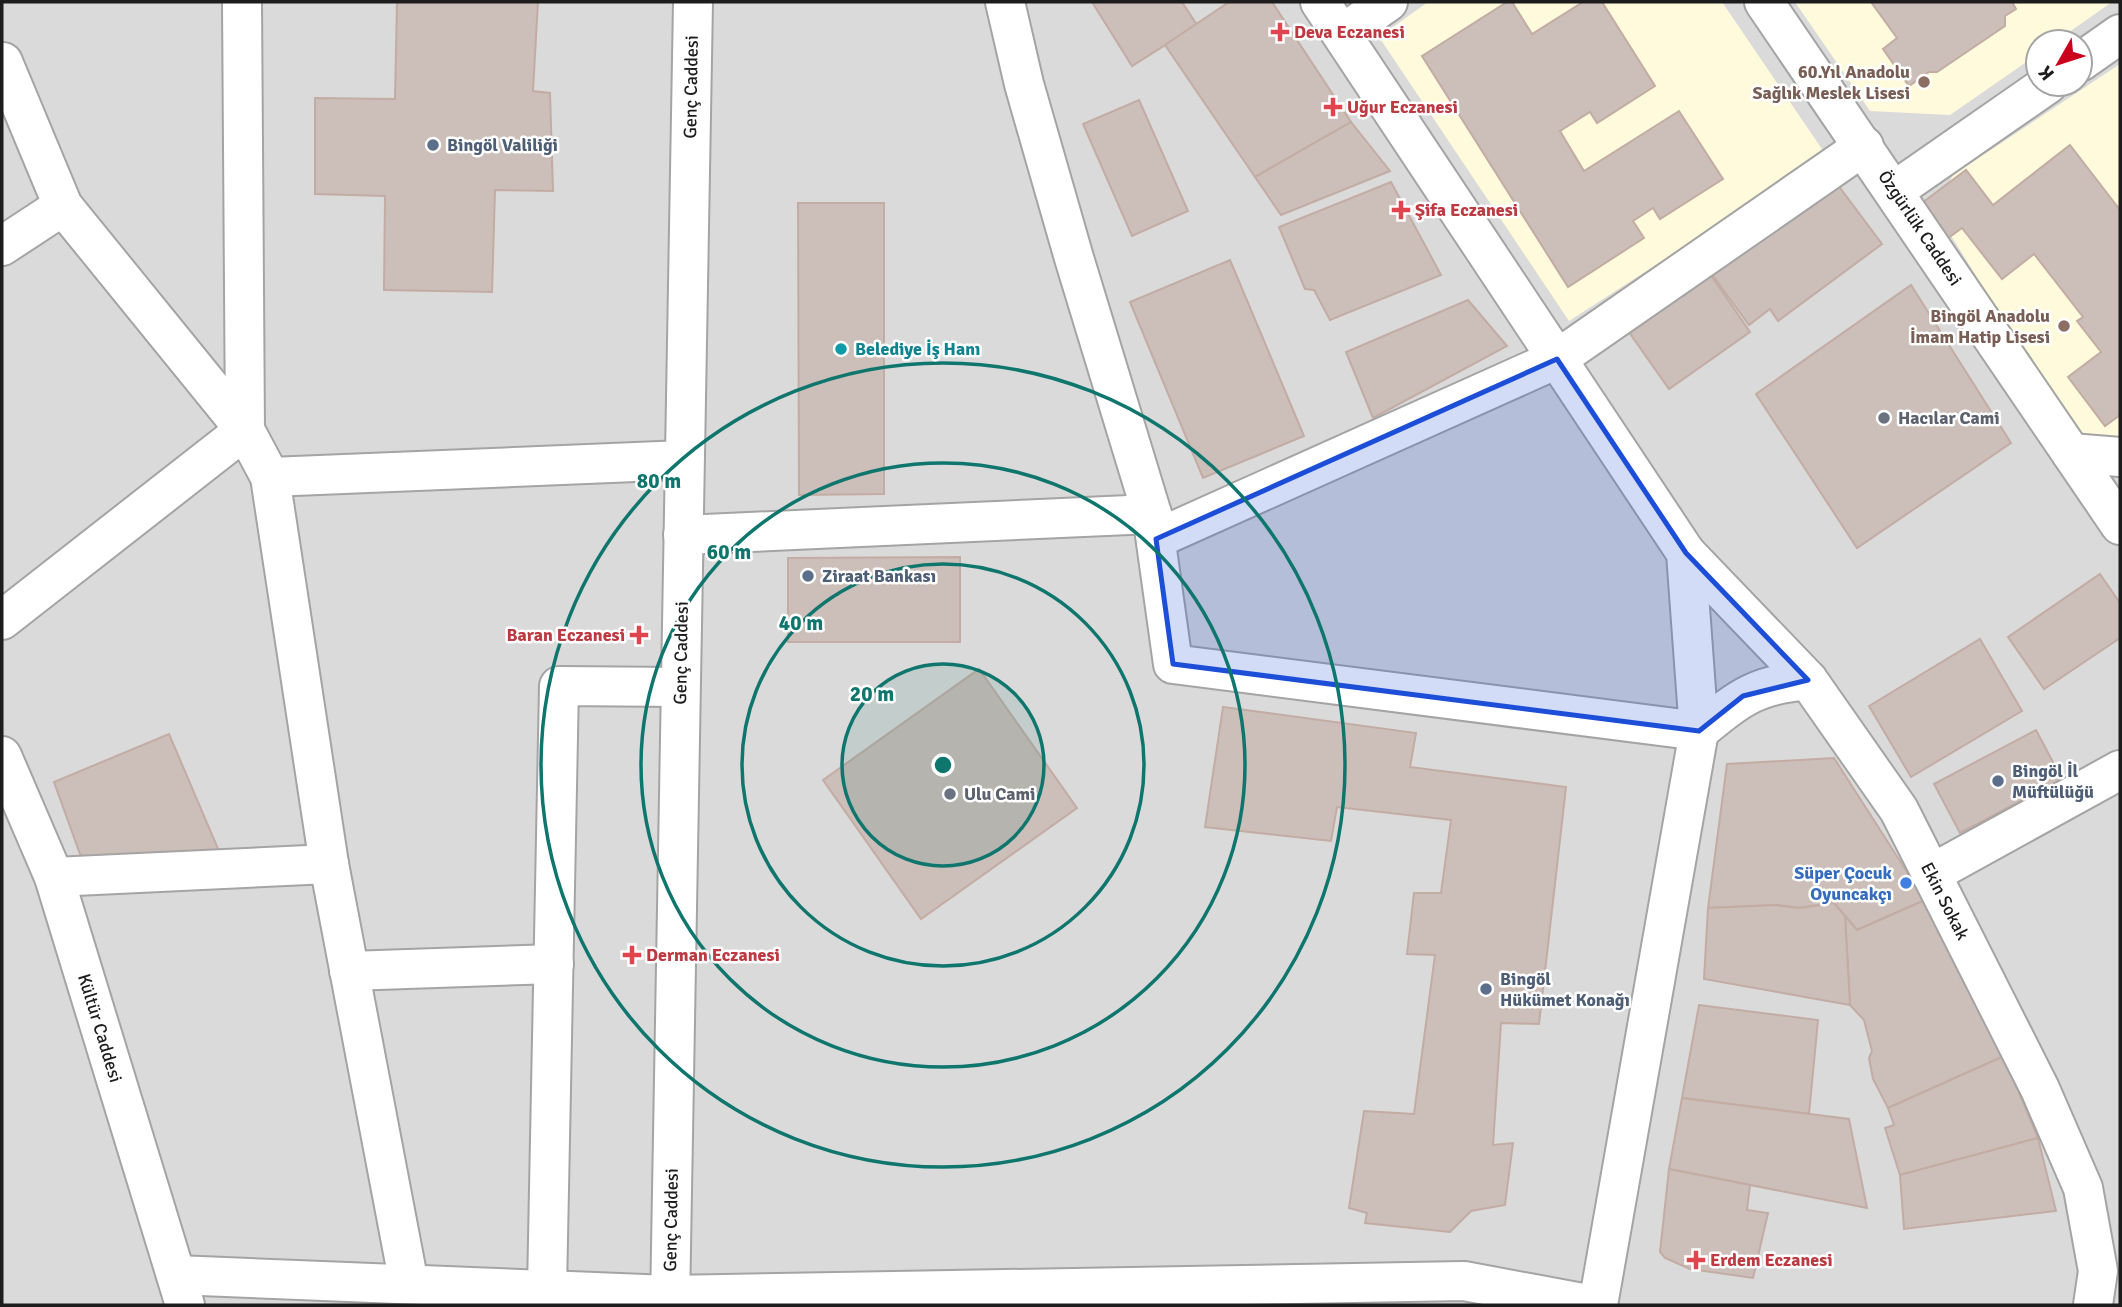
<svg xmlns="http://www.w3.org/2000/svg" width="2122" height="1307" viewBox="0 0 2122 1307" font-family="Signika,sans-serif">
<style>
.residential{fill:#dbdada;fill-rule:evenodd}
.education{fill:#fffadb}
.building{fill:#ccbeb8;stroke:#c2aca3;stroke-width:2}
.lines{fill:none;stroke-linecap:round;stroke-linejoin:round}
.minor-casing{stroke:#a4a4a4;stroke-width:42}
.minor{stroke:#fff;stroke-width:38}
.marked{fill:#1d4ed8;fill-opacity:0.2;stroke:#1d4ed8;stroke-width:5;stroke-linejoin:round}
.ring{fill:none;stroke:#0f766e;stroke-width:3.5}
.health-dot{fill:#e0444e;stroke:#fff;stroke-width:2.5}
.education-dot{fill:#8d6e63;stroke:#fff;stroke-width:2.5}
.service-dot{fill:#5c6f8a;stroke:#fff;stroke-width:2.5}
.culture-dot{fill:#0f9aa8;stroke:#fff;stroke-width:2.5}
.worship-dot{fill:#6b7280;stroke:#fff;stroke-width:2.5}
.shop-dot{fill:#3f7fe0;stroke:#fff;stroke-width:2.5}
.labels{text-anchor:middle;stroke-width:5;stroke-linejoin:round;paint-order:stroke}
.health-label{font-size:18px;font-weight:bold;fill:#be3a42;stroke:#fff;text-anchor:start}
.education-label{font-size:18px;font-weight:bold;fill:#785e54;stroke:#fff;text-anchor:end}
.street-label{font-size:18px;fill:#1d1d1d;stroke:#fff}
.service-label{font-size:18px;font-weight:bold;fill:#4e5e75;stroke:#fff;text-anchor:start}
.culture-label{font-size:18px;font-weight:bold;fill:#0d838f;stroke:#fff;text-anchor:start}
.worship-label{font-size:18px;font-weight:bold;fill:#5b616d;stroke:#fff;text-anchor:start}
.shop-label{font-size:18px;font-weight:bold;fill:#366cbe;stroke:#fff;text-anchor:end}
.centre{fill:#0f766e;stroke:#fff;stroke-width:3.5}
.ring-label{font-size:21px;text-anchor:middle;font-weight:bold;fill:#0f766e;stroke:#fff;stroke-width:5;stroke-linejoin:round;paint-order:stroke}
</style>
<rect width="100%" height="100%" fill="#efe9e2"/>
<path class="residential" d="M2,2h2118v1303h-2118zM2038,42h42v42h-42z"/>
<g class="education">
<polygon points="1428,2 1722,2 1826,155 1569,321 1379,37"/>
<polygon points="1795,2 2112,2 2055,42 2038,42 2038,54 1950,115 1870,111"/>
<polygon points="2120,64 2120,446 2080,443 1935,210 1953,175"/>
</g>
<g class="building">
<polygon points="397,2 538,2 533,91 550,93 553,191 495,190 492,292 384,290 385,196 315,194 315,98 395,99"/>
<polygon points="1092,2 1182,2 1197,25 1132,66"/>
<polygon points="1229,2 1272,2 1351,122 1255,177 1165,45"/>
<polygon points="1507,2 1512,2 1532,34 1583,2 1602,2 1655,86 1597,123 1590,112 1560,131 1584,171 1679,111 1723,179 1660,219 1653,208 1633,221 1644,238 1568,287 1422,56"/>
<polygon points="1871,2 2012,2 2016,9 2005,16 2005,26 1937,72 1929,72 1909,86 1883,49 1897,38"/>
<polygon points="1139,100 1188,211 1132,236 1083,124"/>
<polygon points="1351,122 1390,171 1281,215 1255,177"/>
<polygon points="2070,145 2120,210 2120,415 2105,426 2068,377 2101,352 2077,321 2083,317 2034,254 2002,279 1962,228 1944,241 1918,206 1966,170 1993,205"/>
<polygon points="1832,177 1882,244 1778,321 1770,309 1749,325 1708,269"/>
<polygon points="1391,182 1441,275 1330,320 1314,290 1305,289 1279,227"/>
<polygon points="798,203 884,203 884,494 799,495"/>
<polygon points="1230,260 1304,436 1203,478 1130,302"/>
<polygon points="1708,271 1750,332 1669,389 1626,328"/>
<polygon points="1911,285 2011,443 1857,548 1756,394"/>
<polygon points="1468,300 1507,346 1373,418 1346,352"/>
<polygon points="960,557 960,642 788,642 788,558"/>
<polygon points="2100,574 2120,603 2120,638 2044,689 2008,637"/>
<polygon points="1980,639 2022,711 1911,777 1869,706"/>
<polygon points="979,669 1077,808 921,919 823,780"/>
<polygon points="1223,707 1416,733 1410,767 1566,787 1539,1024 1501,1023 1493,1145 1513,1143 1505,1205 1471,1211 1450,1232 1365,1223 1367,1213 1349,1208 1364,1111 1414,1114 1435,955 1407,954 1414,893 1441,893 1451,820 1337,807 1331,841 1205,827"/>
<polygon points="2036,730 2062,779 1960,833 1934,784"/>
<polygon points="169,734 219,851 90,860 80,854 54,782"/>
<polygon points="1834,758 1925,900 1857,930 1834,903 1799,908 1775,905 1708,908 1727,764"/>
<polygon points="1925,900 2004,1056 1888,1108 1873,1079 1869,1058 1872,1051 1864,1020 1850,1005 1845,916 1857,930"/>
<polygon points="1834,903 1845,916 1850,1005 1704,979 1708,908 1775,905 1799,908"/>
<polygon points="1699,1005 1818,1020 1809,1114 1682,1098"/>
<polygon points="2004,1056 2038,1138 1900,1175 1885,1128 1894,1125 1888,1108"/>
<polygon points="1682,1098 1849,1119 1867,1208 1669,1169"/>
<polygon points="2038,1138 2056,1211 1904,1229 1900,1175"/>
<polygon points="1669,1169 1750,1185 1747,1210 1768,1213 1753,1278 1690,1269 1665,1258 1660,1252"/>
</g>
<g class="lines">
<g class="minor-casing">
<g id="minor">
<polyline points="242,2 245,430 270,477 329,864 409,1284"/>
<path d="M1005,2l19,82 50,174 78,256 21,150 526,67c41,-33 55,-46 109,-51"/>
<polyline points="1320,2 1686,553 1699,731 1598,1305"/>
<polyline points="1764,2 2120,525"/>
<polyline points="1342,34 1388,2"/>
<polyline points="2080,62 2120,34"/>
<polyline points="1894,191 2048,84"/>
<polyline points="2,246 63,206"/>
<polyline points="2071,453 2120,457"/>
<polyline points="270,477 684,460"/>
<polyline points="683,535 1152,514"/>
<polyline points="1156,539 1557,359 1864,146"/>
<polyline points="1686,553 1808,680 1899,810 2040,1089 2083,1188 2098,1271 2093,1305"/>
<polyline points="2,620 245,430 63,206 3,62"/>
<polyline points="2,756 54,877 185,1305"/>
<polyline points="1931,874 2120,770"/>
<polyline points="54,877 329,864"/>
<polyline points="349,971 554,964"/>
<polyline points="176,1275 669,1295 1464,1281 1593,1305"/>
<polyline points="547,1290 559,686 680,687"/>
<polyline points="670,1305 693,2"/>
</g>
</g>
<use href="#minor" class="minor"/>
</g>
<path class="marked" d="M1557,359l129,194 122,127 -65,16 -44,35 -526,-67 -17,-125z"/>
<circle cx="943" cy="765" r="101" fill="#0f766e" fill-opacity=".12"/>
<g class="ring">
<circle cx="943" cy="765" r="101"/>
<circle cx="943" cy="765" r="201"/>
<circle cx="943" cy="765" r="302"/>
<circle cx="943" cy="765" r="402"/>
</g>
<g class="health-dot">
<path d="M1276.5 21.5h7v7h7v7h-7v7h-7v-7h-7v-7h7z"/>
<path d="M1329.5 96.5h7v7h7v7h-7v7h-7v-7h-7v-7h7z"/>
<path d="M1397.5 199.5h7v7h7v7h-7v7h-7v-7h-7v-7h7z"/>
<path d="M635.5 624.5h7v7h7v7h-7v7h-7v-7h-7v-7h7z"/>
<path d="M628.5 944.5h7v7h7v7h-7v7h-7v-7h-7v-7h7z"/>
<path d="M1692.5 1249.5h7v7h7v7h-7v7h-7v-7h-7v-7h7z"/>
</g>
<g class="education-dot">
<circle cx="1924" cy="82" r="7"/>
<circle cx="2064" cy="326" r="7"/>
</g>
<g class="service-dot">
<circle cx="433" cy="145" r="7"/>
<circle cx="808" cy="576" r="7"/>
<circle cx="1998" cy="781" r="7"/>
<circle cx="1486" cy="989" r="7"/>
</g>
<circle class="culture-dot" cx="841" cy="349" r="7"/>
<g class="worship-dot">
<circle cx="1884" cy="418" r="7"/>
<circle cx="950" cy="794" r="7"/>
</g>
<circle class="shop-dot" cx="1906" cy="883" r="7"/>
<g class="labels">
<g class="health-label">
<text x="1294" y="38">Deva Eczanesi</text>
<text x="1347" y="113">Uğur Eczanesi</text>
<text x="1415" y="216">Şifa Eczanesi</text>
<text x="625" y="641" text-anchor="end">Baran Eczanesi</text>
<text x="646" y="961">Derman Eczanesi</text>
<text x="1710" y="1266">Erdem Eczanesi</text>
</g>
<g class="education-label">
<text x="1910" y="78">60.Yıl Anadolu<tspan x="1910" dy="21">Sağlık Meslek Lisesi</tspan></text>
<text x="2050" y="322">Bingöl Anadolu<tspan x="2050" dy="21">İmam Hatip Lisesi</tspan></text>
</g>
<g class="street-label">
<text transform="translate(691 87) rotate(-89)" y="6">Genç Caddesi</text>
<text transform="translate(1920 228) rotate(56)" y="6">Özgürlük Caddesi</text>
<text transform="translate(681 653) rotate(-89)" y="6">Genç Caddesi</text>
<text transform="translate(1945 901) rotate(63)" y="6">Ekin Sokak</text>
<text transform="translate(100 1028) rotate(73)" y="6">Kültür Caddesi</text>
<text transform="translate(671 1220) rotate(-89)" y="6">Genç Caddesi</text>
</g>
<g class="service-label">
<text x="447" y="151">Bingöl Valiliği</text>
<text x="822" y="582">Ziraat Bankası</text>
<text x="2012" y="777">Bingöl İl<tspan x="2012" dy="21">Müftülüğü</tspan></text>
<text x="1500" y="985">Bingöl<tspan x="1500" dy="21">Hükümet Konağı</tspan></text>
</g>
<g class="culture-label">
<text x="855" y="355">Belediye İş Hanı</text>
</g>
<g class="worship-label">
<text x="1898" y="424">Hacılar Cami</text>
<text x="964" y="800">Ulu Cami</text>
</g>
<g class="shop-label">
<text x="1892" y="879">Süper Çocuk<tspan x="1892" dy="21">Oyuncakçı</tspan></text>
</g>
</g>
<circle cx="943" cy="765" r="10" class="centre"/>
<g class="ring-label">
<text x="659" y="488">80 m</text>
<text x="729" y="559">60 m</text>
<text x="801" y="630">40 m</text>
<text x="872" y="701">20 m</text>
</g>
<rect width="2122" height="1307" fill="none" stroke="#1d1d1d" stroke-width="7"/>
<g transform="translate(2059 63) rotate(231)"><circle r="33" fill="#ffffff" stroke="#a5a5a5" stroke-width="2"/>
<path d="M0-5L12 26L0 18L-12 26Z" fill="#ca001c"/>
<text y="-10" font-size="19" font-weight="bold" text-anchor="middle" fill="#1d1d1d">K</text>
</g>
</svg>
